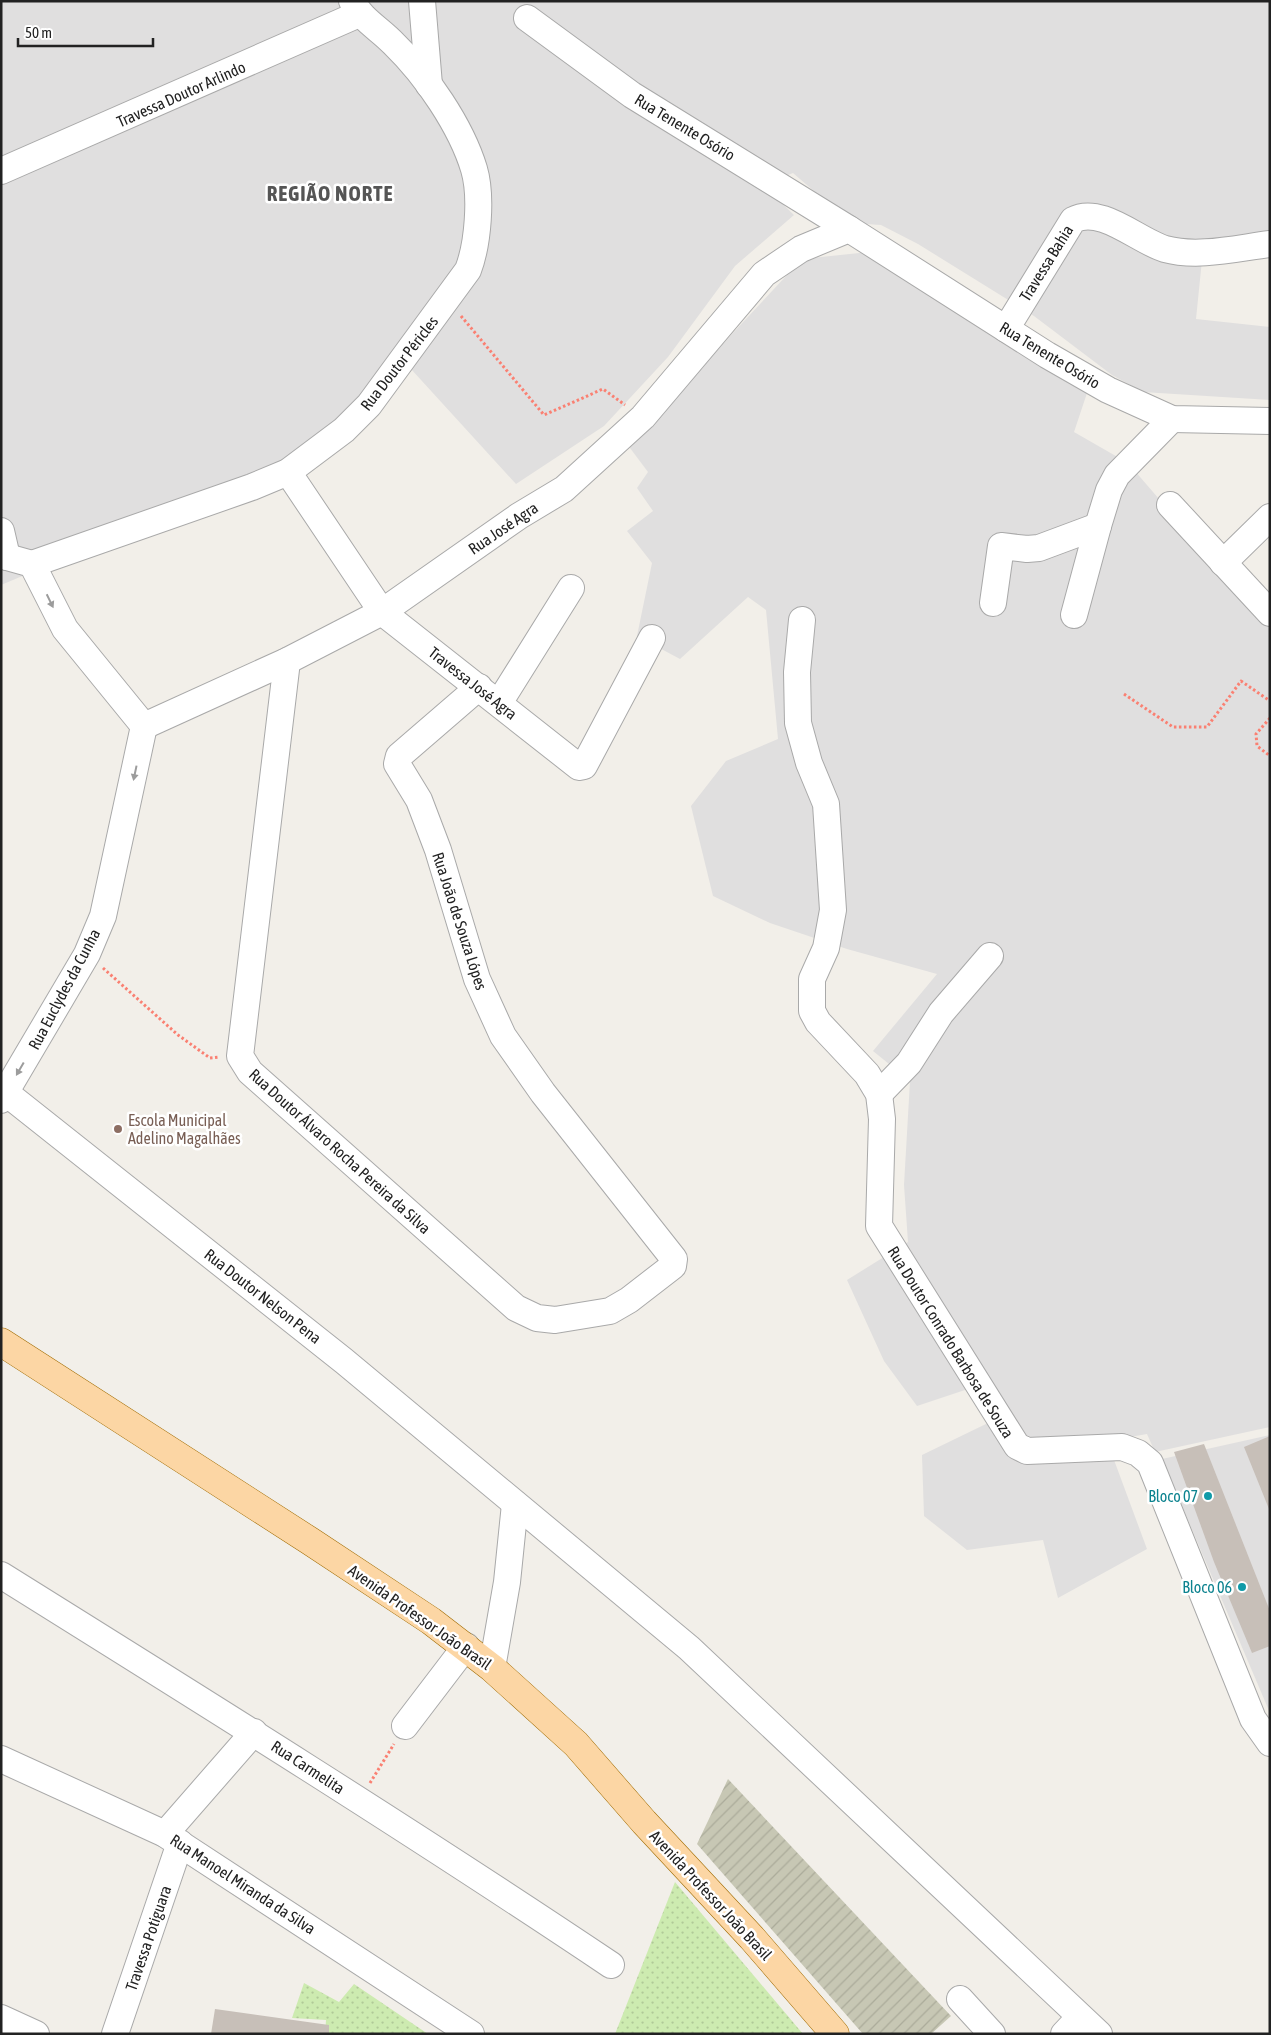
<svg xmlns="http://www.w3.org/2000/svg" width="1271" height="2035" viewBox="0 0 1271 2035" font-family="'Asap Condensed',sans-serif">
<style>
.residential{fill:#e0dfdf}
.construction{fill:url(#construction-furrows)}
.grass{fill:url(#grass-dots)}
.building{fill:#c7bfb8}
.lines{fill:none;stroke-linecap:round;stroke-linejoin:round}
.minor-casing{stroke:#a9a9a9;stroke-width:28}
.major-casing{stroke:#a06b00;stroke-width:29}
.path{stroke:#fa8072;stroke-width:3;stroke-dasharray:2.5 2.5;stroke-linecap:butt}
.minor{stroke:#fff;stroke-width:26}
.major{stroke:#fcd6a4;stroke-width:28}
.oneway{fill:#9c9c9c}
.education-dot{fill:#8d6e63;stroke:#fff;stroke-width:2}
.culture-dot{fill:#0f9aa8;stroke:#fff;stroke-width:2}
.labels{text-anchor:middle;stroke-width:5;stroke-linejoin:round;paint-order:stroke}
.street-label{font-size:16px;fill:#222;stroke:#fff}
.education-label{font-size:16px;fill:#785e54;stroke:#fff;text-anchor:start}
.culture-label{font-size:16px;fill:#0d838f;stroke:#fff;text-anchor:end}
.district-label{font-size:21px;font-weight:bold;letter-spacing:1px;fill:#555;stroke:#fff}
</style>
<defs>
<pattern id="construction-furrows" width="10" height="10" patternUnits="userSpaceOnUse" patternTransform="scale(1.25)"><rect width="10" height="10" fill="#c7c7b4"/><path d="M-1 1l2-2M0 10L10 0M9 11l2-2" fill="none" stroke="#abab9a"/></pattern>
<pattern id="grass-dots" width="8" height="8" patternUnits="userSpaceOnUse" patternTransform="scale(1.25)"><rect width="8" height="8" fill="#cdebb0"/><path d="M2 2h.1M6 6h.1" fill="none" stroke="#b0c997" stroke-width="1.8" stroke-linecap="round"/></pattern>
</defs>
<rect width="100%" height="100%" fill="#f2efe9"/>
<g class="residential">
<polygon points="1,1 1270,1 1270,252 1202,260 1196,319 1270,327 1270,400 1143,392 1112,375 1034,316 918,244 881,225 851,223 793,173 763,185 794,215 735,266 668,357 604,426 516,484 411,369 378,386 287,465 1,585"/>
<polygon points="869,252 1089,387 1074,432 1128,463 1266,623 1270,624 1270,1427 1155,1452 1147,1434 1107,1441 1147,1549 1058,1598 1043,1540 967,1550 924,1516 922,1455 988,1423 968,1389 917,1406 884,1361 847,1280 908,1242 904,1185 910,1081 873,1051 937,974 847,949 770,923 713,896 691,806 726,761 778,739 766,610 748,597 680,659 637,636 652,563 627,531 653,511 637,488 648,472 627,444 654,422 731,335 802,259"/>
<polygon points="1270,1435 1270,1713 1162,1459"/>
</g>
<polygon class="construction" points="728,1779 951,2016 931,2034 863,2034 697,1844"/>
<g class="grass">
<polygon points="675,1882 803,2034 615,2034"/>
<polygon points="304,1983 339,2002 354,1984 428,2034 325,2034 326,2020 292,2018"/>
</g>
<g class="building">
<polygon points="1270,1436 1270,1509 1269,1509 1244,1447"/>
<polygon points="1204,1444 1270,1611 1270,1646 1252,1653 1214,1562 1174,1452"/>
<polygon points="215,2009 329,2025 329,2034 211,2034"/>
</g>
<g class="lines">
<g class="minor-casing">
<g id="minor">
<polyline points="422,1 429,85"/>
<polyline points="527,18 632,95 849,229"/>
<polyline points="1,171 359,14"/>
<path d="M1006,329l67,-109c28,-15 65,21 92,29 33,9 72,-1 105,-5"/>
<polyline points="288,472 382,612 579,767 584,766 652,638"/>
<polyline points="1170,505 1270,613"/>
<polyline points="1,531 7,557"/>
<polyline points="7,557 32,564 65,629 144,726"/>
<polyline points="1223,563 1270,517"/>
<path d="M32,564l220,-77 36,-15 56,-42 25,-25 99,-135c10,-26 14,-74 6,-101 -13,-43 -48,-94 -80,-125 -14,-15 -32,-24 -42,-43"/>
<polyline points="993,603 1001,546 1027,549 1039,548 1098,526"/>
<polyline points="1074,615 1098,526 1109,490 1117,475 1172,419"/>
<polyline points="802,620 797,672 798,723 809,763 826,804 833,910 826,948 812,979 812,1011 818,1022 867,1074 879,1094 882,1119 879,1226 1017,1446 1027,1451 1122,1447 1138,1453 1150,1463 1253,1719 1270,1743"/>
<polyline points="287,661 240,1056 250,1072 516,1308 537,1318 555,1320 610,1311 629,1300 673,1266 674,1259 543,1093 503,1036 477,979 438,850 419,800 397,764 399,756 479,687"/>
<polyline points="499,703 571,588"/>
<polyline points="144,726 287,661 382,612 519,516 564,489 643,417 764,274 801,249 849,229 1047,355 1108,390 1172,419 1270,421"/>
<polyline points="6,1093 344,1361 689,1648 1099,2034"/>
<polyline points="879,1094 909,1063 941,1013 990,956"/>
<polyline points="1,1100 87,954 103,916 144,726"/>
<path d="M1,1575c205,128 410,256 610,390"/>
<polyline points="492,1668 507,1582 515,1504"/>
<polyline points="405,1726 466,1646"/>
<polyline points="1,1759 165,1834 471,2034"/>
<polyline points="165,1834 254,1732"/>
<polyline points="960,1999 992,2034"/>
<polyline points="1,2018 36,2034"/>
<polyline points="115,2034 180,1843"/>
<polyline points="1064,2034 1080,2017"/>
</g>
</g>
<g class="major-casing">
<polyline id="major" points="1,1342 310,1541 431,1621 492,1668 576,1744 644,1822 752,1938 835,2034"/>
</g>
<g class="path">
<polyline points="461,316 544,415 603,389 625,405"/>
<polyline points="1124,694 1173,727 1207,727 1241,681 1270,701"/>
<polyline points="1270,718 1256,734 1257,746 1270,756"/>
<polyline points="103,968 178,1035 210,1058 219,1057"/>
<polyline points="370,1783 394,1744"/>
</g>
<use href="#minor" class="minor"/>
<use href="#major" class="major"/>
</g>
<defs><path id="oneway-solid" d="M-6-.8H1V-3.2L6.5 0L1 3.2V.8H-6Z" transform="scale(1.25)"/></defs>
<g class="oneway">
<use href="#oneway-solid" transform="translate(50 601) rotate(64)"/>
<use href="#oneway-solid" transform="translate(135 773) rotate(102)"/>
<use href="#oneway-solid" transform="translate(20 1069) rotate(120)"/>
</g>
<circle class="education-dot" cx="118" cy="1129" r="5"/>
<g class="culture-dot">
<circle cx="1208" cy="1496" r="5"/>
<circle cx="1242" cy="1587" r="5"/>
</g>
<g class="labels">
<g class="street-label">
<text transform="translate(181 94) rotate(-24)" y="6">Travessa Doutor Arlindo</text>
<text transform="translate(685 127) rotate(31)" y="6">Rua Tenente Osório</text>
<text transform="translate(1046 263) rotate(-58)" y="6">Travessa Bahia</text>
<text transform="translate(1050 355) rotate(31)" y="6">Rua Tenente Osório</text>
<text transform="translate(399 363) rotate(-52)" y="6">Rua Doutor Péricles</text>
<text transform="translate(503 528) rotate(-34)" y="6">Rua José Agra</text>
<text transform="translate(473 683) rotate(38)" y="6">Travessa José Agra</text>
<text transform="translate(460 921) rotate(72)" y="6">Rua João de Souza Lópes</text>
<text transform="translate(64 989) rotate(-62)" y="6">Rua Euclydes da Cunha</text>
<text transform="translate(340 1151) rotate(42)" y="6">Rua Doutor Álvaro Rocha Pereira da Silva</text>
<text transform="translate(263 1296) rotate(38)" y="6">Rua Doutor Nelson Pena</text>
<text transform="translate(951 1342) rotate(58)" y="6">Rua Doutor Conrado Barbosa de Souza</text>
<text transform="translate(420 1617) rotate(35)" y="6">Avenida Professor João Brasil</text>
<text transform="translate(308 1767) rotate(33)" y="6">Rua Carmelita</text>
<text transform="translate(243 1884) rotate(33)" y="6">Rua Manoel Miranda da Silva</text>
<text transform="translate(711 1895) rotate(47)" y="6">Avenida Professor João Brasil</text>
<text transform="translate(148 1938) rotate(-71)" y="6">Travessa Potiguara</text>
</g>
<g class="education-label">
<text x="128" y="1126">Escola Municipal<tspan x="128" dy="18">Adelino Magalhães</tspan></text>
</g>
<g class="culture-label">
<text x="1198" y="1502">Bloco 07</text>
<text x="1232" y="1593">Bloco 06</text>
</g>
<g class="district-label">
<text x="330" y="201">REGIÃO NORTE</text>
</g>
</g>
<rect width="1271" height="2035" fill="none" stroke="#222222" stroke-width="5"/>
<path d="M18 38v8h135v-8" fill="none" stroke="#222222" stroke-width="2.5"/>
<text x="25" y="38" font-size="15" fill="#222222" stroke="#ffffff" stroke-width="4" paint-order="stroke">50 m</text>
</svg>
